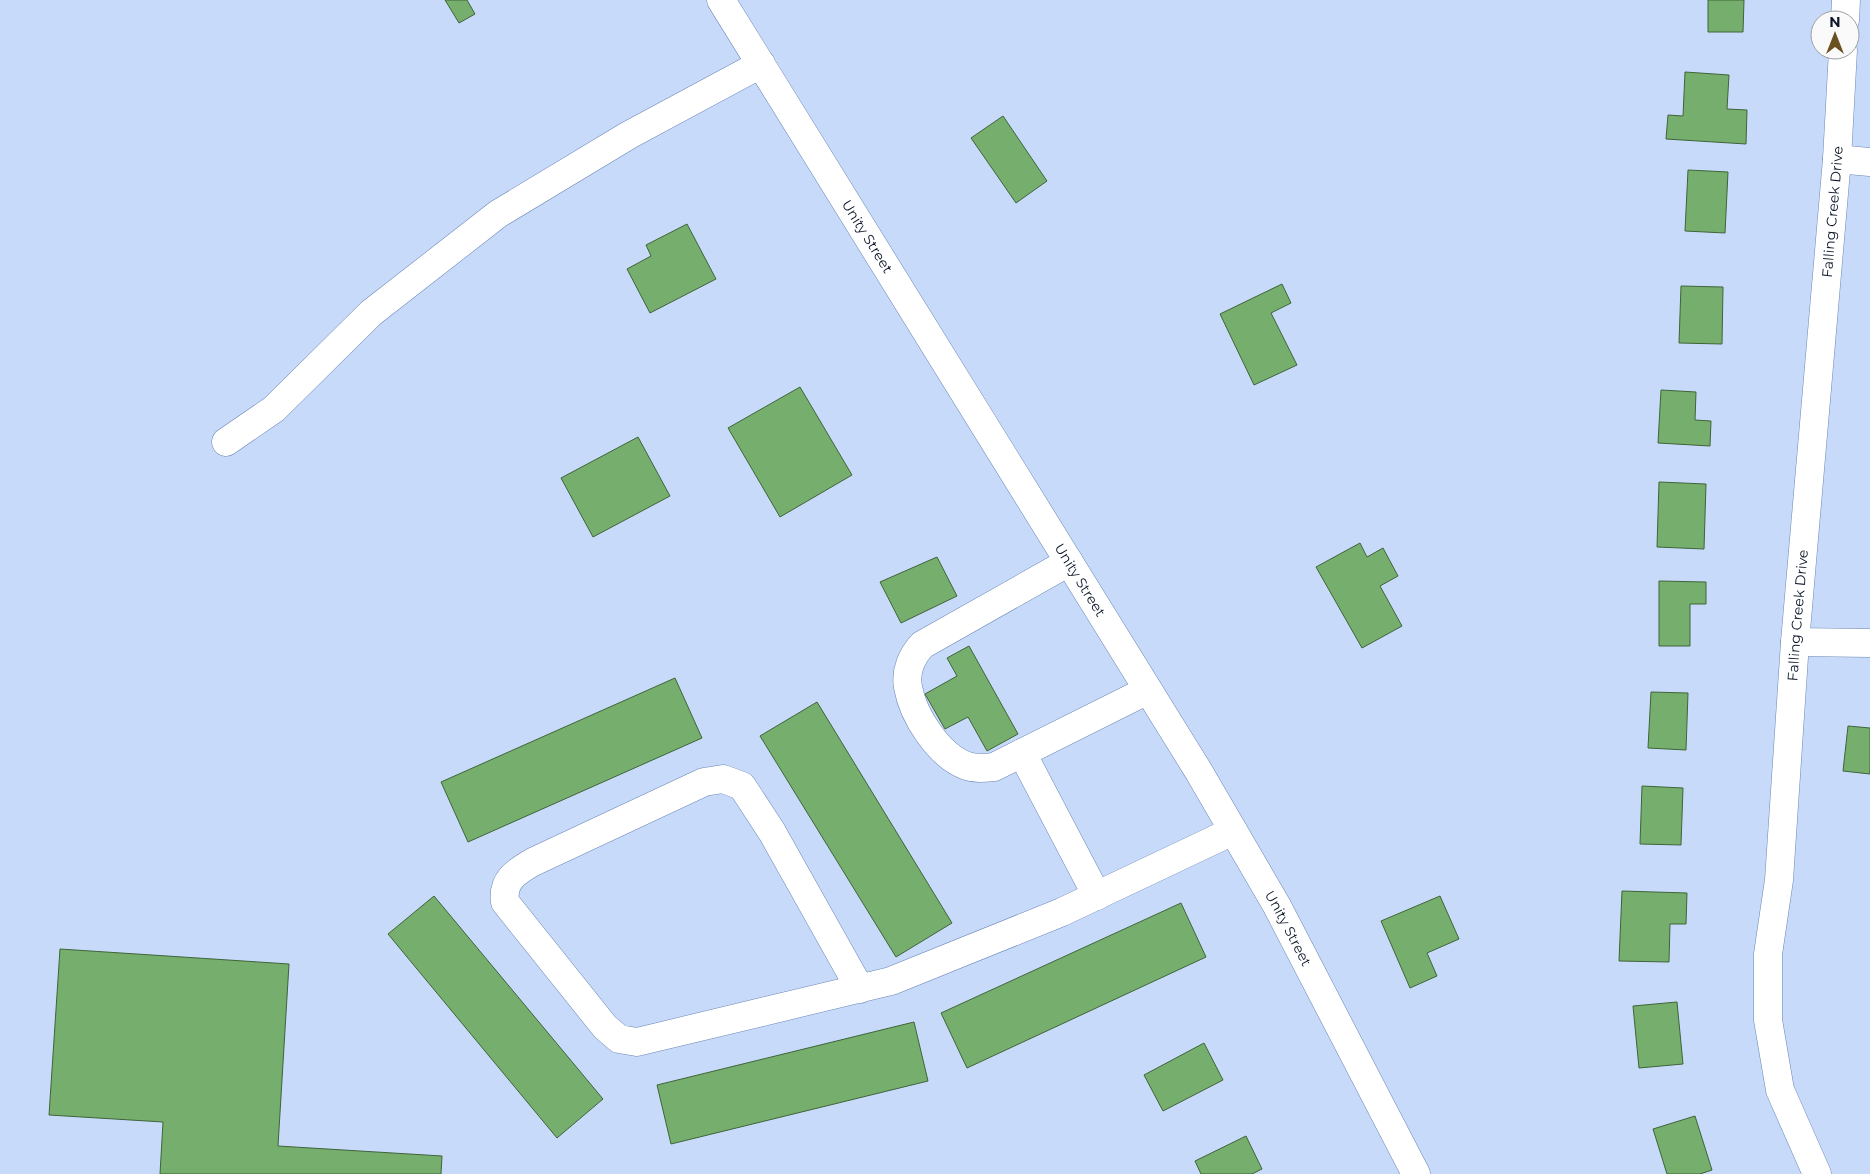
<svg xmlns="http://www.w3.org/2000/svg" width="1870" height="1174" viewBox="0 0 1870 1174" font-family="Montserrat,sans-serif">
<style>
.building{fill:#76ae6d;stroke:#3f6439}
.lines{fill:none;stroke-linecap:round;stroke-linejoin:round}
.minor-casing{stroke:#6a86b6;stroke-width:29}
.minor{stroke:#fff;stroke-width:28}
.labels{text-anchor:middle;stroke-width:4.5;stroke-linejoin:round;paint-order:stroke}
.street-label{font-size:14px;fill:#0c1628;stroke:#fafafa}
</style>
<rect width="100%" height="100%" fill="#c8dafa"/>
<g class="building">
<polygon points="445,0 467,0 475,14 459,23"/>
<polygon points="1708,0 1744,0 1743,32 1708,32"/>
<polygon points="1685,72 1729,75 1727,109 1747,110 1746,144 1666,139 1668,115 1683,116"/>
<polygon points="1003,116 1047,181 1016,203 971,138"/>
<polygon points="1688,170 1728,172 1725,233 1685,231"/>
<polygon points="687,224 716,279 650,313 627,269 651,256 646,245"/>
<polygon points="1282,284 1291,303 1271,313 1297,365 1254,385 1220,314"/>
<polygon points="1681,286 1723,287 1722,344 1679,343"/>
<polygon points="800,387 852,475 780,517 728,428"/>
<polygon points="1661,390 1696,392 1695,420 1711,421 1710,446 1658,443"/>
<polygon points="638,437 670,496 593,537 561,478"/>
<polygon points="1659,482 1706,484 1704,549 1657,547"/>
<polygon points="1360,543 1367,557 1383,548 1398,576 1380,586 1402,626 1362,648 1316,567"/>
<polygon points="937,557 957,596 901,623 880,582"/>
<polygon points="1659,581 1706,582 1706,604 1690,604 1690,646 1659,646"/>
<polygon points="969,646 1018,734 987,751 968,717 945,729 925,694 957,676 947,658"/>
<polygon points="675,678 702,738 468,842 441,782"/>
<polygon points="1651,692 1688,693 1686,750 1648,748"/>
<polygon points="817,702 952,923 896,957 760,736"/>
<polygon points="1848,726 1870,728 1870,774 1843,771"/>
<polygon points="1642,786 1683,788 1681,845 1640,844"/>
<polygon points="1622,891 1687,893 1686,924 1670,924 1669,962 1619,961"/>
<polygon points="434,896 603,1099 557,1138 388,934"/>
<polygon points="1440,896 1459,939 1427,953 1437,976 1410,988 1381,921"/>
<polygon points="1181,903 1206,957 967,1068 941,1013"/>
<polygon points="60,949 289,964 278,1146 442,1156 441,1174 160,1174 163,1122 49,1115"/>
<polygon points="1677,1002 1683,1064 1639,1068 1633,1006"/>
<polygon points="914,1022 928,1081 671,1144 657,1085"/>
<polygon points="1204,1043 1223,1080 1163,1111 1144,1075"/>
<polygon points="1695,1116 1712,1170 1700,1174 1667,1174 1653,1129"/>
<polygon points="1246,1136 1262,1169 1252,1174 1201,1174 1195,1161"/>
</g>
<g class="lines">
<g class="minor-casing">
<g id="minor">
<path id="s1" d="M721,0l478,772 78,134 139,268"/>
<polyline points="1845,20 1846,0"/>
<polyline points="1837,159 1870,162"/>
<polyline points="226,442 274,409 371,313 498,214 629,135 761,64"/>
<path d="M1069,562l-147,83c-10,11 -17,26 -14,42 5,29 31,69 59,79 9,3 17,2 27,1l154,-77"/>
<polyline points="1795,642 1870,643"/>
<polyline points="1022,753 1097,896"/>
<path d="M860,989l-88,-157 -30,-46 -19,-7 -19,3 -171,80c-17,10 -31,18 -28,40l100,125 14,12 18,3 254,-61 171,-69 171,-81"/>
<path id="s2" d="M1817,1174l-37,-84 -12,-70v-66l11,-74 16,-238 42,-483 6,-109"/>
</g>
</g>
<use href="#minor" class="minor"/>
</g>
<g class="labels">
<g class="street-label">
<text dy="5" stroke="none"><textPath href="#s2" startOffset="974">Falling Creek Drive</textPath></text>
<text dy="5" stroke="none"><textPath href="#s1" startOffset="278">Unity Street</textPath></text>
<text dy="5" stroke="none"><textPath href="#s1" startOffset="682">Unity Street</textPath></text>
<text dy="5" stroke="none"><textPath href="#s2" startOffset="569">Falling Creek Drive</textPath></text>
<text dy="5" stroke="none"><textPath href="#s1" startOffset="1088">Unity Street</textPath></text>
</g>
</g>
<g transform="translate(1835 35)"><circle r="24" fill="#fafafa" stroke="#9b9fa6"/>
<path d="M0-4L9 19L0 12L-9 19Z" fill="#6a5122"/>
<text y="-8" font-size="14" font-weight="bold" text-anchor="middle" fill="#0c1628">N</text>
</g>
</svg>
